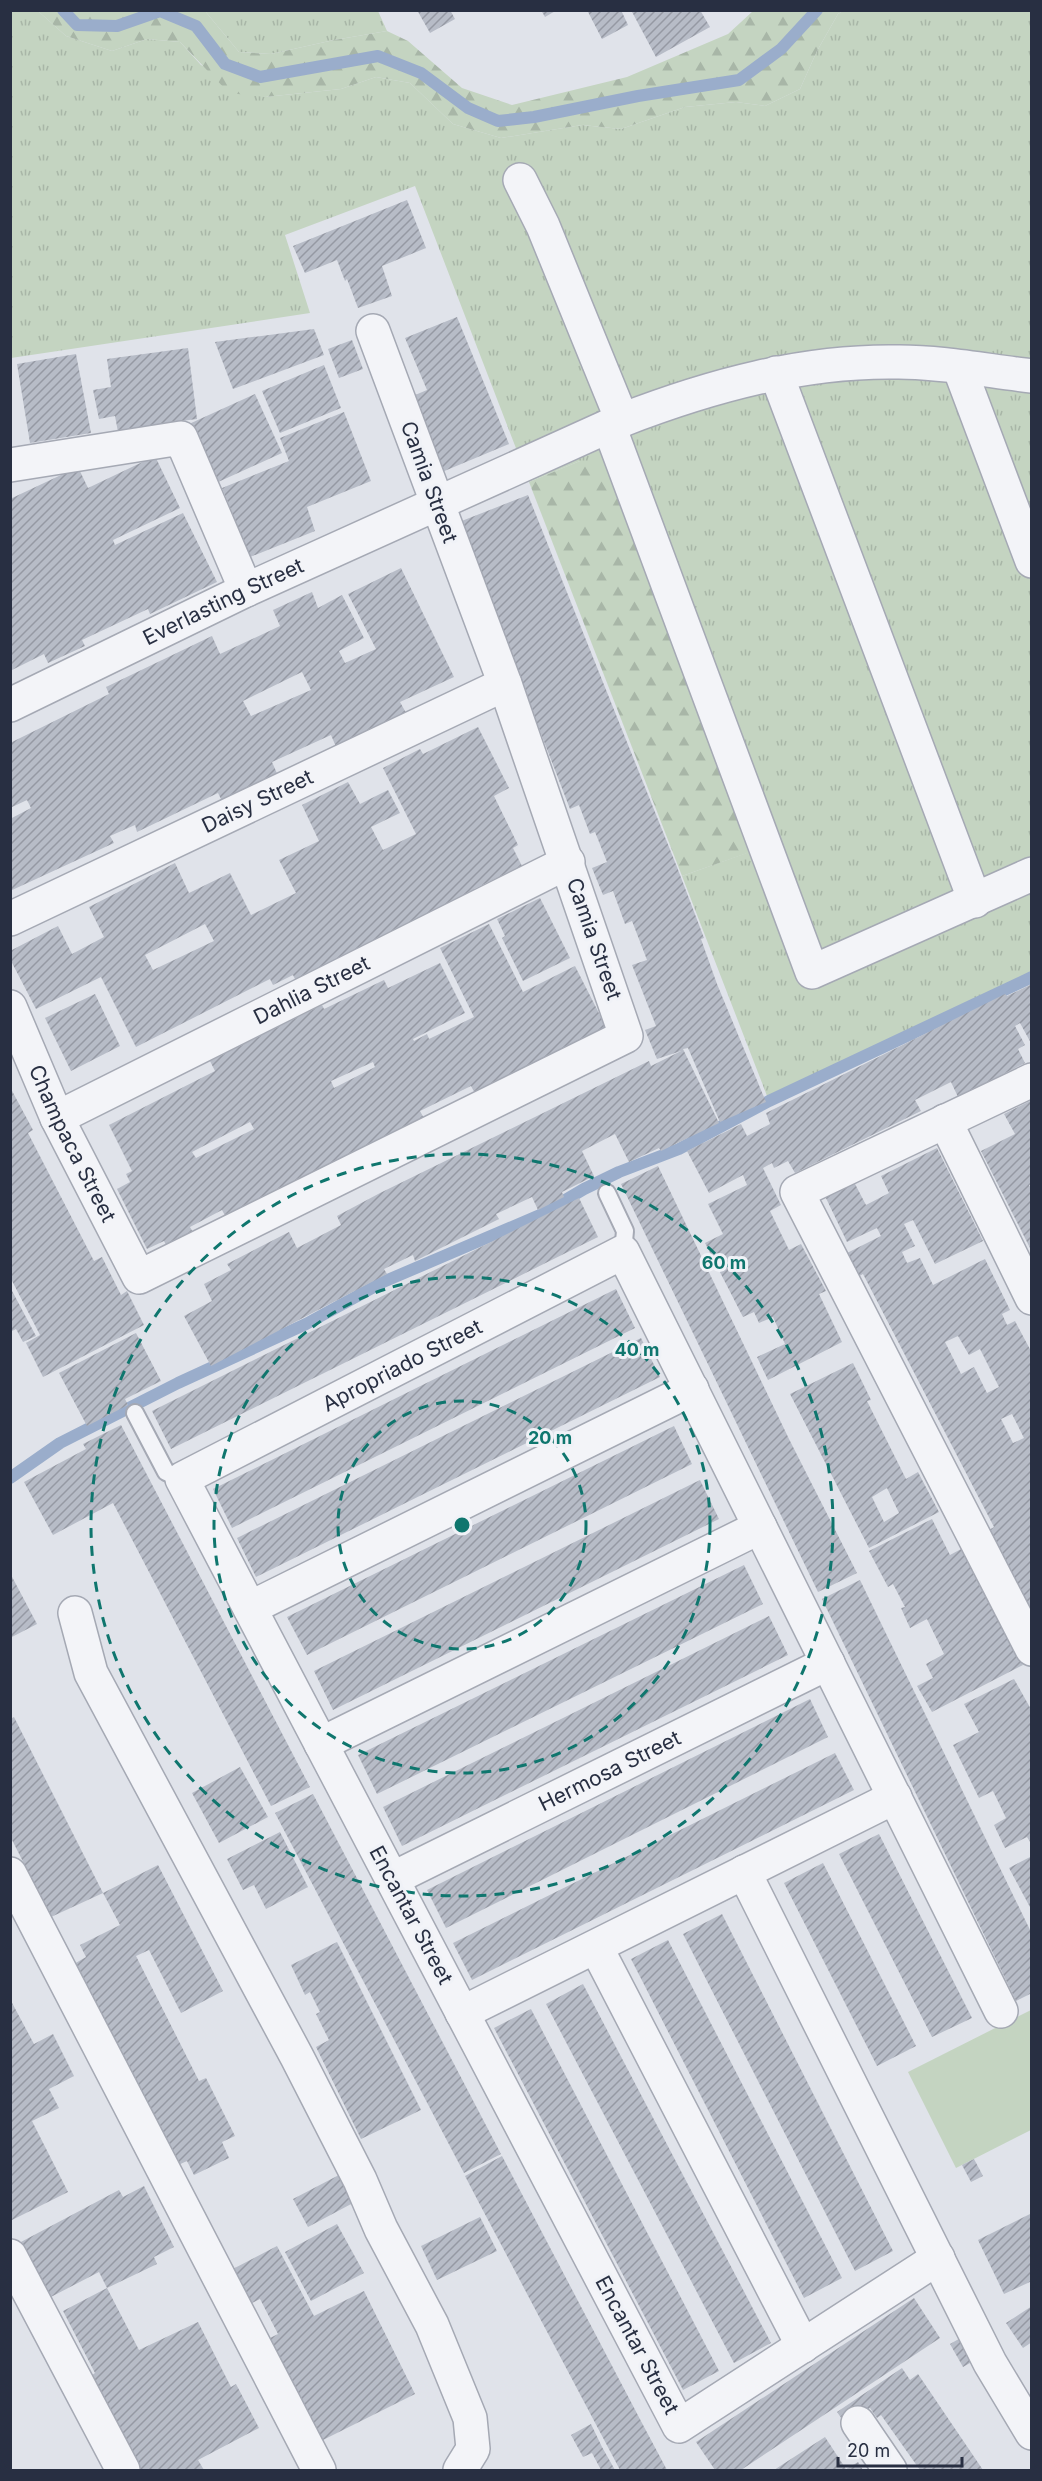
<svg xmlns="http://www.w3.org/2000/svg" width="1042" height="2481" viewBox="0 0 1042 2481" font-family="Inter,sans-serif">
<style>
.grass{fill:url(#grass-tufts)}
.forest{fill:url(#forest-firs)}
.pitch{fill:#c4d4c1}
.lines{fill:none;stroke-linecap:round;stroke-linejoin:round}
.stream{stroke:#9aadcb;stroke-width:12}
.building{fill:url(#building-hatch);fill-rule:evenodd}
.service-casing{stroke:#a5a9b4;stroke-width:20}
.minor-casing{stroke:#a5a9b4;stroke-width:36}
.service{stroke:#f3f4f8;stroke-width:16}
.minor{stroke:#f3f4f8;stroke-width:33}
.ring{fill:none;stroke:#0f766e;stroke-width:3;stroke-dasharray:10 8}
.labels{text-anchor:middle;stroke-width:6;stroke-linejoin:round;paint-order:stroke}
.street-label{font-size:21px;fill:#282f42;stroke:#f0f2f7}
.centre{fill:#0f766e;stroke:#f0f2f7;stroke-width:3}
.ring-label{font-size:18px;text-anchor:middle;font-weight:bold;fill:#0f766e;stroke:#f0f2f7;stroke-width:6;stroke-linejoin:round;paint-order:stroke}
</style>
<defs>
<pattern id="grass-tufts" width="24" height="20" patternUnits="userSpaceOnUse" patternTransform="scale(1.5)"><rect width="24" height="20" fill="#c4d4c1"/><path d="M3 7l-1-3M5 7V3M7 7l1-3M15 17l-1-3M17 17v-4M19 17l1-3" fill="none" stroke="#a8b6a7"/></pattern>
<pattern id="forest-firs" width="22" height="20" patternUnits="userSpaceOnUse" patternTransform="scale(1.5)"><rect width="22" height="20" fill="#c4d4c1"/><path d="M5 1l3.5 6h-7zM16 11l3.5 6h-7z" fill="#a8b6a7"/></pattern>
<pattern id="building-hatch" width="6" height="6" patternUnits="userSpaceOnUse" patternTransform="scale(1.5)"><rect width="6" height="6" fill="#b7bcc7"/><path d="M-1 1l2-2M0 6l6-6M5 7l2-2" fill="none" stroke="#9599a3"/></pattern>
</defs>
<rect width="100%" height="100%" fill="#e0e3ea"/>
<g class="grass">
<polygon points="10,11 38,11 66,36 112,51 147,39 180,42 201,65 265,97 341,89 376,77 410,83 453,124 501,138 582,125 621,129 685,107 736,102 765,106 800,89 817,51 838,14 843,11 1031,11 1031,977 769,1101 682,876 755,850 580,461 529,482 415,186 285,235 310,313 11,358"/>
<polygon points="205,11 378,11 387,31 334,40 271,54 239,52"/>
</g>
<g class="forest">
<polygon points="38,11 205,11 239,52 271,54 334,40 387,31 408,41 462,88 512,105 627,77 728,34 753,11 843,11 838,14 817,51 800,89 765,106 736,102 685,107 621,129 582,125 501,138 453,124 410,83 376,77 341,89 265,97 229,93 180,42 147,39 112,51 66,36"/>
<polygon points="580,461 598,462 613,472 756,850 682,876 529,482"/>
</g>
<polygon class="pitch" points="1031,2010 1031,2130 956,2168 908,2072"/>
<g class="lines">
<g class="stream">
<polyline points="63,10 77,25 117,26 160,11 196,26 225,64 260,77 378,56 421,73 468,108 498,121 534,117 638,96 739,80 781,49 817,10"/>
<polyline points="10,1478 60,1443 178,1383 306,1324 383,1282 540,1215 584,1189 619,1172 679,1149 769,1101 1032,977"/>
</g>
</g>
<g class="building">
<polygon points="417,10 450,10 455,19 430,33"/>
<polygon points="541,10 557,10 545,17"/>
<polygon points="587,10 621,10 628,25 602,39"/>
<polygon points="631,10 700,10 710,27 656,57"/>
<polygon points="407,200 426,248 382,266 392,296 358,308 347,279 345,281 337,260 305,273 293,246"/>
<polygon points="457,317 509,444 442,472 401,401 427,390 405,338"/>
<polygon points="314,329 324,355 233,389 215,342"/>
<polygon points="352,340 363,369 339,378 328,349"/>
<polygon points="188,348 197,419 173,422 174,432 118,432 115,416 99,419 93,390 111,387 107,359"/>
<polygon points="76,354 91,433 30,443 17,364"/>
<polygon points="324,365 341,408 280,433 262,391"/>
<polygon points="255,394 282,453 216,483 189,424"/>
<polygon points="344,412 371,481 307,507 315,531 250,557 222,488 289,461 280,438"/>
<polygon points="155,456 180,508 113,540 115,545 183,513 217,582 150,614 148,609 82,640 85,646 48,663 44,654 10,671 10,499 78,467 88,488"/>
<polygon points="528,495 677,867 704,938 701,939 717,984 766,1102 720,1122 688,1048 683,1049 719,1123 661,1151 659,1148 629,1162 615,1134 582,1151 594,1176 562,1192 564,1197 538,1210 532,1197 496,1214 499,1219 415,1261 413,1255 384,1269 387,1274 211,1366 184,1316 212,1301 204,1284 231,1270 227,1264 289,1232 297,1248 341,1225 337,1216 380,1193 649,1061 651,1066 681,1051 657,1059 645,1030 656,1026 632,965 647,960 632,921 625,924 613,891 603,895 592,868 607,862 595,832 590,834 579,805 570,809 508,648 454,524"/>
<path d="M401,568l53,109 -54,25 10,18 -71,34 -8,-19 -59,27 7,16 -56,25 -5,-10 -81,39 -2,-7 -25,11 4,7 -104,48v-72l21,-11 -4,-8 -17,8v-65l99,-49 -3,-7 106,-51 8,18 60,-28 -7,-16 39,-18 6,16 24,-13 22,43 -25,13 6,12 31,-14 -28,-55zM302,672l9,18 -60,26 -8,-15z"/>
<path d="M478,727l31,61 -15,8 24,49 -5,3 9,18 -48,23 2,4 -180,88 -3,-6 -20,10 -3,-6 -134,68 -35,-70 -65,32 -26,-50v-8l48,-25 14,28 17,-9 15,-8 -15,-30 86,-44 14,30 41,-20 21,42 45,-22 -17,-33 40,-19 -17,-36 46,-23 12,22 28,-14 12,23 -29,14 12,23 33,-16 -33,-66 37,-19 3,5zM205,924l9,17 -61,29 -8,-15z"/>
<polygon points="540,898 570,958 523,981 502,938 505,936 497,919"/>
<path d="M489,924l34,68 52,-26 30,59 -8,17 -118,59 -8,-15 -51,25 7,13 -197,101 -8,-15 -32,17 8,15 -27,13 -7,-14 -17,8 -30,-60 13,-7 -4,-8 6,-3 -23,-46 106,-54 -5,-10 112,-56 2,4 60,-29 4,8 52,-25 25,50 -52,26 1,2 13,-7 2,5 45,-22 -34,-69zM373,1062l2,5 -41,21 -3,-7zM250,1122l4,7 -58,29 -4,-6z"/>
<polygon points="1032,984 1032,1045 1020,1023 1015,1026 1025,1045 1018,1049 1025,1063 958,1097 951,1082 915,1100 921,1111 795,1173 788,1161 774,1168 772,1163 763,1168 781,1205 770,1211 789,1250 801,1244 826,1291 819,1294 842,1342 768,1380 757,1357 785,1344 773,1317 759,1323 754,1312 743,1317 705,1243 723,1234 708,1204 747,1185 743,1175 709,1193 687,1151 741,1124 747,1136 770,1124 766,1113 1005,994 1007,996"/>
<polygon points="95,994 120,1046 71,1071 45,1018"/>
<polygon points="10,1087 33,1130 28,1133 94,1261 102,1257 121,1295 127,1291 144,1325 43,1377 26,1343 40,1335 10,1277"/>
<polygon points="1032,1100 1032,1184 1029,1185 1032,1190 1032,1252 981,1151 1015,1134 1004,1114"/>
<path d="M937,1148l46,93 -48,23 -22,-44 -9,4 11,22 -13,6 5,11 13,-5 13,27 52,-26 25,51 -8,4 5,11 8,-4 17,32v261l-43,-84 5,-3 -131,-253 -9,5 -11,-24 38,-19 -4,-8 -30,14 -22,-46 29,-14 12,23 23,-12 -8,-17zM958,1336l11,19 11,-6 19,38 -12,6 -13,-26 -13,7 -16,-32zM1012,1414l12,24 -11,5 -12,-24z"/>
<polygon points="658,1166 789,1439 857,1573 818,1592 621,1184"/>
<polygon points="579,1198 598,1237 171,1449 152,1411"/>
<polygon points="10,1287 36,1336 23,1342 16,1329 10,1332"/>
<polygon points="616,1289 635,1328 232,1528 213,1489"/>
<polygon points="136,1333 161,1381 125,1399 128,1405 87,1426 59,1373"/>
<polygon points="641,1338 660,1377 256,1577 237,1538"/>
<path d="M853,1363l18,37 -4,1 39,78 12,-7 21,40 -70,36 -79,-154zM887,1488l12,25 -15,9 -12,-25z"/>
<polygon points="121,1425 310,1787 271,1806 113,1503 53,1535 24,1482 86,1449 83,1444"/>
<polygon points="674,1426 692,1464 307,1655 287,1617"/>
<polygon points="700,1480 719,1519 333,1710 314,1671"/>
<polygon points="932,1519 950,1555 963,1548 1023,1665 932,1712 917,1686 933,1678 926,1664 944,1654 927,1619 910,1628 901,1608 905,1607 893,1584 888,1587 869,1551"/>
<polygon points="744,1565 763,1604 377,1794 358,1755"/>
<polygon points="10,1573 37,1624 10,1638"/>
<polygon points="860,1580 1032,1934 1032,1993 1016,2001 822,1599"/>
<polygon points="769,1616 788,1655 402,1846 383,1807"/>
<polygon points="1014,1679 1032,1711 1032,1845 1027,1837 1005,1848 994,1825 1006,1818 993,1791 979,1798 953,1745 979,1732 964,1704"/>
<polygon points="810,1699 828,1737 446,1928 427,1890"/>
<polygon points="14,1717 103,1893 51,1917 10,1836 10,1719"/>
<polygon points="835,1753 854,1790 472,1980 453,1943"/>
<polygon points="240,1767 268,1817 219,1843 192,1793"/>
<polygon points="313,1794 501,2154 464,2173 275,1813"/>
<polygon points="280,1832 308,1887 266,1909 254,1885 243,1890 227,1859"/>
<polygon points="879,1834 972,2018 932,2037 839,1854"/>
<polygon points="1032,1856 1032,1911 1009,1868"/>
<polygon points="823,1863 916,2046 877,2066 784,1883"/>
<polygon points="158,1865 223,1991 181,2013 149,1950 136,1956 199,2081 206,2078 235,2136 222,2142 229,2158 194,2175 187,2161 176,2166 74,1964 86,1957 80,1945 120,1925 103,1893"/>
<polygon points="722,1914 893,2251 855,2271 683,1934"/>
<polygon points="668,1940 842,2278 804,2298 631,1959"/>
<polygon points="337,1942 421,2110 361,2139 316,2047 329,2040 316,2014 320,2012 310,1992 305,1995 291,1965"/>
<polygon points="583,1984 771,2343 734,2363 546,2004"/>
<polygon points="10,1999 34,2044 53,2034 74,2076 49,2089 59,2108 32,2121 68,2192 10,2221"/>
<polygon points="531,2009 719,2371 683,2390 494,2028"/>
<polygon points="502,2156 642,2423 667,2470 620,2470 478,2201 465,2176"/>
<polygon points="974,2159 983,2176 971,2182 962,2165"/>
<polygon points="339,2175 353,2203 308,2227 293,2199"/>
<polygon points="144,2186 174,2247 154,2257 157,2264 107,2288 99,2272 47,2299 19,2243 119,2190 123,2197"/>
<polygon points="1032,2213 1032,2281 1004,2294 978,2240"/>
<polygon points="480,2217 497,2251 437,2280 421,2246"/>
<polygon points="337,2224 364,2273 311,2301 285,2252"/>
<polygon points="277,2246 314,2316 364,2291 415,2394 313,2445 296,2413 306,2408 270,2338 278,2334 260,2299 244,2307 227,2272"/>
<polygon points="107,2288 139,2350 198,2322 231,2387 236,2384 259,2428 198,2460 204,2470 137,2470 88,2378 95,2373 63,2311"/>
<polygon points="914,2298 940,2338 741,2470 715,2470 696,2442"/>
<polygon points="1032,2306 1032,2342 1023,2348 1006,2323"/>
<polygon points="964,2336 977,2359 963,2367 950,2344"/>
<polygon points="902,2368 910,2380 918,2374 983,2470 920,2470 881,2415 877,2418 870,2408 846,2425 837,2412"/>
<polygon points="591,2424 602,2447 615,2470 601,2470 592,2453 583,2457 571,2435"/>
<polygon points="825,2437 846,2469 858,2462 863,2470 774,2470"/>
</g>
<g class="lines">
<g class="service-casing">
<g id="service">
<polyline points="607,1193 625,1231 623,1252"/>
<polyline points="135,1413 166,1472 182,1479"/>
</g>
</g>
<g class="minor-casing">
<g id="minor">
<polyline points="520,180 543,226 622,420"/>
<polyline points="959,367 1032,561"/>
<polyline points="776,373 975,901"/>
<polyline points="609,426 812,972 1032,874"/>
<polyline points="10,465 181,438 246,590"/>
<path id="s1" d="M10,705l236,-115 376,-170c88,-34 182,-60 277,-58 44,0 89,9 133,14"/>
<path id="s2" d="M10,919l495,-235"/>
<path id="s3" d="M10,1007l47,111 82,159 487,-241 -121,-352 -132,-353"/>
<polyline points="1032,1080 797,1192 1032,1649"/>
<path id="s4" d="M57,1118l511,-256"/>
<polyline points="945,1121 1032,1298"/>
<polyline points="250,1608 692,1389"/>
<polyline points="75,1613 91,1673 297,2057 360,2180 381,2229 432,2325 470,2418 473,2449 460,2470"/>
<polyline points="321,1744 760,1527"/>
<polyline points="744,1872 990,2363 1032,2433"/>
<polyline points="10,1874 319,2470"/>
<path id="s5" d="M392,1879l436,-216"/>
<polyline points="596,1947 803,2346"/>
<polyline points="462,2013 895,1797"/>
<polyline points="10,2256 123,2470"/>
<path id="s6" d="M938,2258l-259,168 -497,-947 441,-227 378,759"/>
<polyline points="858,2423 890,2470"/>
</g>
</g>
<use href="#service" class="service"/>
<use href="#minor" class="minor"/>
</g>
<g class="ring">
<circle cx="462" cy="1525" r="124"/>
<circle cx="462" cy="1525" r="248"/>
<circle cx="462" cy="1525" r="371"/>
</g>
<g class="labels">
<g class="street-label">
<text transform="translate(429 482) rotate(70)" y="7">Camia Street</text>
<text dy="7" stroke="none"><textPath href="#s1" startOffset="237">Everlasting Street</textPath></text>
<text dy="7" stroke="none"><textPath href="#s2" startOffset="274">Daisy Street</textPath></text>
<text transform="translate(594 939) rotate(71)" y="7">Camia Street</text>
<text dy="7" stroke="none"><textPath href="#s4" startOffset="285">Dahlia Street</textPath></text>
<text dy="7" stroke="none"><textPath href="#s3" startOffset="150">Champaca Street</textPath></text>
<text dy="7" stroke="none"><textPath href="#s6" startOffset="1626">Apropriado Street</textPath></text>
<text dy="7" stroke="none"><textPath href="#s5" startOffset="243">Hermosa Street</textPath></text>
<text transform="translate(411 1915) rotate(62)" y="7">Encantar Street</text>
<text transform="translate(637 2345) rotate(62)" y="7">Encantar Street</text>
</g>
</g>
<circle cx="462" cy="1525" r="9" class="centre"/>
<g class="ring-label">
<text x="724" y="1269">60 m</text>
<text x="637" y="1356">40 m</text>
<text x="550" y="1444">20 m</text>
</g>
<rect width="1042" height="2481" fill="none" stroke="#282f42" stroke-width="24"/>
<path d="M838 2457v9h124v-9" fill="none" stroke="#282f42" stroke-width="3"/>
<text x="847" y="2457" font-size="18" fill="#282f42" stroke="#f0f2f7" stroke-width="4.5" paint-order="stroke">20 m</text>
</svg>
